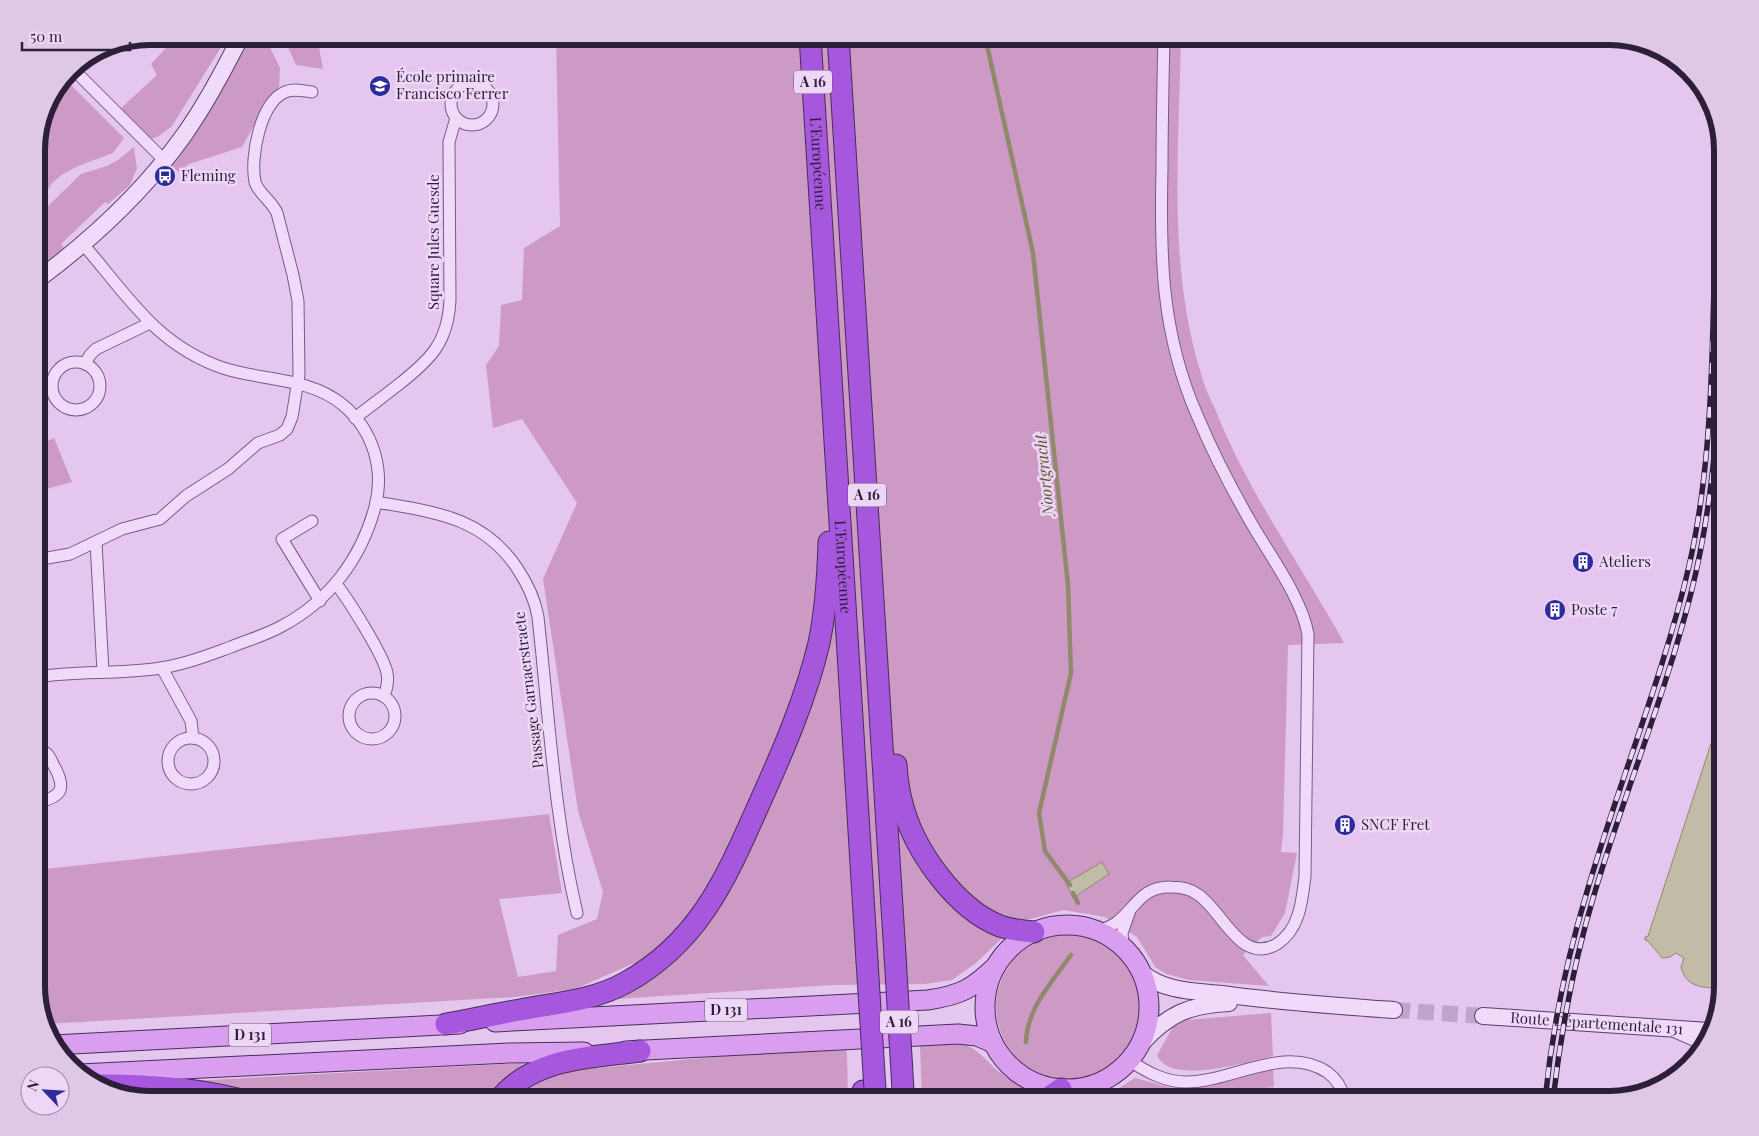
<svg xmlns="http://www.w3.org/2000/svg" width="1759" height="1136" viewBox="0 0 1759 1136" font-family="'Playfair Display',serif">
<style>
.green{fill:#cd9ac5}
.water{fill:#c2bba7;stroke:#91896e}
.lines{fill:none;stroke-linecap:round;stroke-linejoin:round}
.stream{stroke:#91896e;stroke-width:4.5}
.secondary-tunnel{stroke:#bfa5cb;stroke-width:16;stroke-dasharray:16 8;stroke-linecap:butt}
.street-casing{stroke:#765b8a;stroke-width:13}
.secondary-casing{stroke:#573e6c;stroke-width:18}
.primary-casing{stroke:#442f58;stroke-width:21}
.highway-casing{stroke:#442f58;stroke-width:23}
.street{stroke:#f1daf9;stroke-width:11}
.secondary{stroke:#f1daf9;stroke-width:16}
.primary{stroke:#da9ef1;stroke-width:19}
.highway{stroke:#a657dd;stroke-width:21}
.rail-casing{stroke:#2d1f3a;stroke-width:5.5}
.rail{stroke:#eed6f6;stroke-width:4;stroke-dasharray:11;stroke-linecap:butt}
.highway-bridge-casing{stroke:#442f58;stroke-width:23;stroke-linecap:butt}
.highway-bridge{stroke:#a657dd;stroke-width:21}
.labels{text-anchor:middle;stroke-width:5;stroke-linejoin:round;paint-order:stroke}
.shield{fill:#eed6f6;stroke:#675672;stroke-width:1}
.shield-label{font-size:14px;font-weight:bold;fill:#2d1f3a}
.poi-label{font-size:15px;fill:#2d1f3a;stroke:#eed6f6;text-anchor:start}
.street-label{font-size:15px;fill:#2d1f3a;stroke:#eed6f6}
.water-label{font-size:16px;font-style:italic;fill:#5a592f;stroke:#eed6f6}
.rim{fill:none;stroke:#2d1f3a;stroke-width:6}
</style>
<rect width="100%" height="100%" fill="#e4c6ef"/>
<g class="green">
<polygon points="177,36 228,36 172,126 159,136 151,139 121,108 157,75 151,64"/>
<polygon points="253,36 262,36 269,45 280,68 279,87 265,106 242,147 189,164 178,172 172,165 213,104 246,46"/>
<polygon points="283,36 317,36 323,69 296,65"/>
<polygon points="475,36 535,36 533,47"/>
<path d="M556,36h625c-2,113 -14,232 21,341 3,11 8,22 13,32 33,83 86,156 129,234l-56,2 -5,189 -2,18 16,1 -12,60 -14,23 -9,1 -19,18 26,31 -80,-6 -22,-6 -11,-6 -19,-31 -32,-20 -41,-7 -45,12 -43,41 -24,17 -28,4 -92,1 -216,14 32,-42 -73,32 -60,8 -469,27 -10,-30v-124l513,-56 13,79 -63,6 19,78 38,-6 2,-36 39,-16 6,-27 -25,-81 -35,-232 34,-76 -55,-84 -29,9 -7,-63 13,-19 2,-41 21,-5 2,-52 36,-22z"/>
<polygon points="64,78 124,138 113,153 78,166 63,174 52,183 36,208 36,142 45,106"/>
<polygon points="134,147 137,169 134,175 130,185 108,204 105,202 61,244 64,248 36,270 36,248 42,219 46,208 81,174 107,166 118,160"/>
<polygon points="54,438 72,482 36,492 36,446"/>
<circle cx="1068" cy="1007" r="72"/>
<path d="M1271,1013l2,43c-25,6 -104,30 -116,-1l16,-28 13,-7z"/>
<path d="M960,1043c17,4 25,17 38,28 11,9 22,15 34,22l-5,7h-105l-2,-54z"/>
<polygon points="846,1049 847,1054 848,1100 516,1100 542,1079 574,1070 725,1056"/>
<polygon points="525,1063 499,1084 489,1100 265,1100 247,1092 191,1081"/>
<polygon points="1273,1069 1274,1087 1153,1100 1100,1100 1135,1078 1172,1088 1208,1087"/>
</g>
<g class="water">
<path d="M1723,707v280l-1,1c-18,0 -36,0 -41,-21l3,-9 -8,-5 -6,4 -8,1 -14,-17 -3,-1v-3l3,-1z"/>
<polygon points="1102,862 1109,874 1073,898 1066,883"/>
</g>
<g class="lines">
<g class="stream">
<polyline points="985,36 1033,253 1068,585 1071,673 1039,813 1045,851 1070,885"/>
<polyline points="1073,893 1078,903"/>
<path d="M1026,1042c1,-34 26,-60 45,-87"/>
</g>
<polyline class="secondary-tunnel" points="1394,1010 1483,1016"/>
<g class="street-casing">
<g id="street">
<polyline points="72,68 164,160"/>
<circle cx="472" cy="104" r="21"/>
<circle cx="76" cy="386" r="24"/>
<polyline points="85,364 90,355 96,349 150,323"/>
<path d="M355,418c14,-11 29,-22 43,-33 32,-25 50,-42 52,-85l-1,-158 7,-24"/>
<path d="M376,502c57,10 106,14 141,66 10,15 18,31 21,49 11,99 16,199 39,296"/>
<polyline points="312,521 282,539 320,601"/>
<polyline points="96,542 103,672"/>
<path d="M36,560l34,-6 52,-25 38,-10 26,-23 42,-27 30,-26 22,-8 7,-6 5,-12 7,-43 -1,-73 -5,-26 -16,-62c-5,-12 -19,-20 -22,-31 -5,-25 5,-79 30,-90 9,-4 18,-1 27,0"/>
<path d="M336,584c12,15 48,72 51,89 2,8 0,15 -3,23"/>
<polyline points="162,668 191,721 193,738"/>
<path d="M36,677c39,-6 79,-3 118,-8 27,-3 52,-13 77,-22 17,-7 35,-12 51,-21 47,-25 79,-67 93,-119 10,-38 -2,-77 -32,-102 -33,-28 -81,-24 -120,-37 -67,-23 -96,-73 -140,-124"/>
<circle cx="372" cy="716" r="23"/>
<circle cx="191" cy="761" r="23"/>
<path d="M36,752l6,-1c7,2 9,9 12,15 13,23 8,31 -18,37"/>
<path d="M1098,931c6,-2 12,-4 18,-8 20,-15 25,-37 55,-36 9,0 19,2 26,7 25,15 43,72 80,50 23,-15 25,-43 28,-68l3,-242c-6,-35 -37,-77 -55,-108 -21,-36 -40,-73 -56,-111 -36,-82 -37,-159 -35,-246 0,-44 1,-88 2,-133"/>
<polyline points="1123,946 1122,933 1129,913"/>
<polyline points="1675,1032 1705,1045"/>
<path d="M1130,1061c17,11 35,21 56,21 46,0 98,-38 141,-10 10,7 15,16 18,28"/>
</g>
</g>
<g class="secondary-casing">
<g id="secondary">
<path d="M36,281c54,-40 109,-91 148,-146 22,-31 40,-65 57,-99"/>
<path d="M1142,973c23,19 53,18 80,21 57,8 115,12 172,16"/>
<path id="s1" d="M1483,1016l226,15"/>
<path d="M1142,1043c27,-30 48,-38 87,-40"/>
</g>
</g>
<g class="primary-casing">
<g id="primary">
<circle cx="1067" cy="1007" r="82"/>
<path d="M495,1022l433,-22c33,-5 44,-11 68,-34"/>
<polyline points="53,1045 460,1024"/>
<polyline points="626,1051 958,1034 977,1036 993,1043"/>
<polyline points="80,1074 509,1053 584,1052"/>
</g>
</g>
<g class="highway-casing">
<g id="highway">
<path id="s2" d="M810,36l57,925"/>
<polyline points="838,36 895,955"/>
<path d="M896,765c1,14 3,29 7,42 12,44 53,102 97,119 11,4 22,5 34,6"/>
<path d="M446,1024c25,-4 49,-10 74,-14 36,-7 72,-9 105,-27 75,-41 102,-107 135,-181 23,-51 46,-104 59,-159 7,-33 9,-67 10,-101"/>
<path d="M102,1085c47,0 93,3 139,15"/>
<path d="M499,1100c34,-43 91,-42 141,-49"/>
<polyline points="863,1100 863,1091"/>
<polyline points="1045,1100 1061,1089"/>
</g>
</g>
<use href="#street" class="street"/>
<use href="#secondary" class="secondary"/>
<use href="#primary" class="primary"/>
<use href="#highway" class="highway"/>
<g class="rail-casing">
<g id="rail">
<path d="M1545,1100c7,-70 21,-138 41,-205 32,-111 77,-217 103,-329 18,-79 22,-161 24,-242 2,-65 3,-130 4,-195"/>
<path d="M1553,1100c8,-70 21,-138 41,-205 30,-101 71,-199 97,-302 28,-110 30,-224 32,-337"/>
</g>
</g>
<use href="#rail" class="rail"/>
<g class="highway-bridge-casing">
<g id="highway-bridge">
<polyline points="895,955 903,1090"/>
<polyline points="867,961 875,1089"/>
</g>
</g>
<use href="#highway-bridge" class="highway-bridge"/>
</g>
<defs>
<g id="school-disc" transform="scale(1.125)"><circle r="9.5" fill="#2e2b9a" stroke="#eed6f6"/><path d="M0-5L7-2L0 1L-7-2ZM-4 1L0 2.5L4 1V4Q0 6-4 4Z" fill="#fff"/></g>
<g id="bus-disc" transform="scale(1.125)"><circle r="9.5" fill="#2e2b9a" stroke="#eed6f6"/><path d="M-5-6H5V4H4V6H2V4H-2V6H-4V4H-5ZM-3.5-4V0h7V-4ZM-3.5 1.2v1.5H-2V1.2ZM2 1.2v1.5H3.5V1.2Z" fill="#fff"/></g>
<g id="building-disc" transform="scale(1.125)"><circle r="9.5" fill="#2e2b9a" stroke="#eed6f6"/><path d="M-4-6H4V6H1V3H-1V6H-4ZM-2.5-4.3h1.7v1.8h-1.7ZM.8-4.3h1.7v1.8H.8ZM-2.5-1h1.7V.8h-1.7ZM.8-1h1.7V.8H.8Z" fill="#fff"/></g>
</defs>
<g fill-rule="evenodd">
<use href="#school-disc" x="380" y="86"/>
<use href="#bus-disc" x="165" y="176"/>
<use href="#building-disc" x="1583" y="562"/>
<use href="#building-disc" x="1555" y="610"/>
<use href="#building-disc" x="1345" y="825"/>
</g>
<g class="labels">
<g class="shield">
<rect x="794" y="70.5" width="38" height="23" rx="4"/>
<rect x="848" y="483.5" width="38" height="23" rx="4"/>
<rect x="705" y="998.5" width="42" height="23" rx="4"/>
<rect x="880" y="1010.5" width="38" height="23" rx="4"/>
<rect x="229" y="1023.5" width="42" height="23" rx="4"/>
</g>
<g class="shield-label">
<text x="813" y="87">A 16</text>
<text x="867" y="500">A 16</text>
<text x="726" y="1015">D 131</text>
<text x="899" y="1027">A 16</text>
<text x="250" y="1040">D 131</text>
</g>
<g class="poi-label">
<text x="396" y="82">École primaire<tspan x="396" dy="17">Francisco Ferrer</tspan></text>
<text x="181" y="181">Fleming</text>
<text x="1599" y="567">Ateliers</text>
<text x="1571" y="615">Poste 7</text>
<text x="1361" y="830">SNCF Fret</text>
</g>
<g class="street-label">
<text dy="5" stroke="none"><textPath href="#s2" startOffset="128">L'Européenne</textPath></text>
<text transform="translate(434 242) rotate(-90)" y="5">Square Jules Guesde</text>
<text dy="5" stroke="none"><textPath href="#s2" startOffset="532">L'Européenne</textPath></text>
<text transform="translate(529 690) rotate(-97)" y="5">Passage Garnaerstraete</text>
<text dy="5" stroke="none"><textPath href="#s1" startOffset="114">Route Départementale 131</textPath></text>
</g>
<g class="water-label">
<text transform="translate(1044 475) rotate(-96)" y="6">Noortgracht</text>
</g>
</g>
<path d="M0 0H1759V1136H0ZM150 45H1609A105 105 0 0 1 1714 150V986A105 105 0 0 1 1609 1091H150A105 105 0 0 1 45 986V150A105 105 0 0 1 150 45Z" fill="#dfc7e7" fill-rule="evenodd"/>
<path class="rim" d="M150 45H1609A105 105 0 0 1 1714 150V986A105 105 0 0 1 1609 1091H150A105 105 0 0 1 45 986V150A105 105 0 0 1 150 45Z"/>
<g transform="translate(45 1091) rotate(295)"><circle r="24" fill="#eed6f6" stroke="#a18dab"/>
<path d="M0-4L9 19L0 12L-9 19Z" fill="#2e2b9a"/>
<text y="-8" font-size="14" font-weight="bold" text-anchor="middle" fill="#2d1f3a">N</text>
</g>
<path d="M22 42v8h108v-8" fill="none" stroke="#2d1f3a" stroke-width="2.5"/>
<text x="30" y="42" font-size="15" fill="#2d1f3a" stroke="#eed6f6" stroke-width="4" paint-order="stroke">50 m</text>
</svg>
